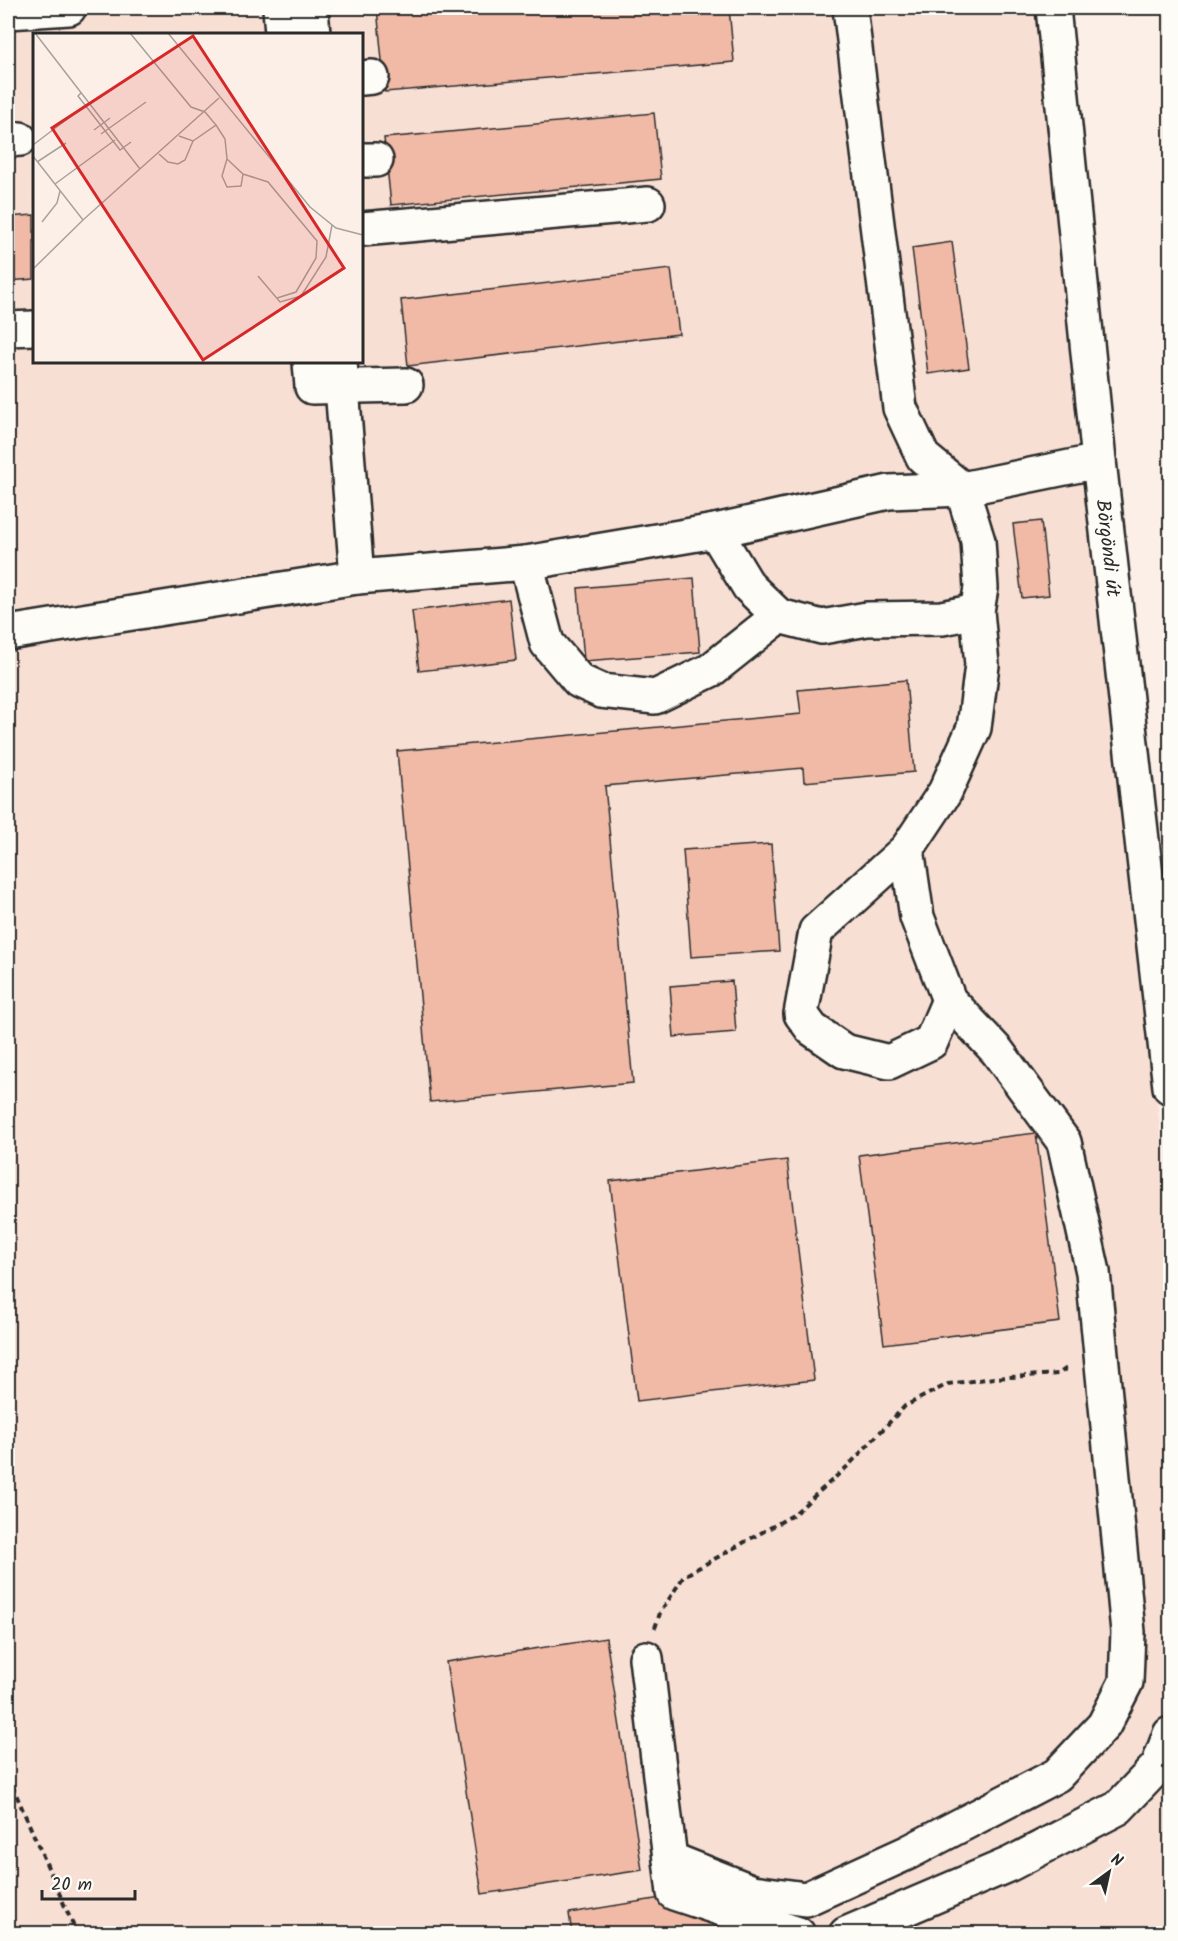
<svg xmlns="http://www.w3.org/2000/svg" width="1178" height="1941" viewBox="0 0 1178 1941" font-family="Kalam,sans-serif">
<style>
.built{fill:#f8dfd4;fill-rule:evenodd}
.building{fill:#f1baa6;stroke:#2b2b2b;stroke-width:1.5}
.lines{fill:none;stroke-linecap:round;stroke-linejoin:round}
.minor-casing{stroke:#2b2b2b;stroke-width:38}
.path{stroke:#2b2b2b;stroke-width:4;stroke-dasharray:6 4.5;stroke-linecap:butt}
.minor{stroke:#fdfcf7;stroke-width:33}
.labels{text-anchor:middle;stroke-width:4.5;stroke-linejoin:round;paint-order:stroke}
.street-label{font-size:20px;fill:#2b2b2b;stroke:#fdfcf7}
.inset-road{fill:none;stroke:#a8a19c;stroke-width:1.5}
.view{fill:#d62828;fill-opacity:0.15;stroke:#d62828;stroke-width:3}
.inset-edge{fill:none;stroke:#2b2b2b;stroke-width:3}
</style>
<rect width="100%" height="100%" fill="#fbefe7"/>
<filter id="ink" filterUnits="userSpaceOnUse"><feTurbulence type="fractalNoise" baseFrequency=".0167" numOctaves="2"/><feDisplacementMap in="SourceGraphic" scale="12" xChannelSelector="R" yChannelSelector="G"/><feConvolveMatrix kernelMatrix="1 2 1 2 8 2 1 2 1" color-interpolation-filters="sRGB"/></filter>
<g filter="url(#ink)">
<path class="built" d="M8,8h1033l129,1214v711l-1162,1zM34,34h328v328h-328z"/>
<g class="building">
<polygon points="377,8 729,8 734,62 385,92"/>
<polygon points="654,113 661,179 391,205 384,138"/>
<polygon points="34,215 34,279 8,281 8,217"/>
<polygon points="952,242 969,368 928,374 912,248"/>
<polygon points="671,269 679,334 408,366 401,300"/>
<polygon points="1041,521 1049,595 1022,598 1013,524"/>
<polygon points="694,578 700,652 584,661 578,588"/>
<polygon points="509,599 516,660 419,671 412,611"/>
<polygon points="906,680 914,772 804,782 803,768 605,786 633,1083 430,1102 397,751 801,714 798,690"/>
<polygon points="771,844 779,951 691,957 683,850"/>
<polygon points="732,981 736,1032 674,1037 670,986"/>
<polygon points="1036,1133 1060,1322 884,1344 859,1155"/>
<polygon points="787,1160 814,1380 637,1401 610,1181"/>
<polygon points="606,1638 642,1870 482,1894 446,1662"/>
<polygon points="661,1898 777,1934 572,1934 569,1913"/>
</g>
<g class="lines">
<g class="minor-casing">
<g id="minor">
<polyline points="280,8 282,34"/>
<polyline points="311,8 313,34"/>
<path id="s1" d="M1053,8l46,453 71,626"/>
<polyline points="8,12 69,8"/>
<polyline points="362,78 372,77"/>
<polyline points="8,140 20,139"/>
<polyline points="362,160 376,160"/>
<polyline points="362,229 648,204"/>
<polyline points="8,329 34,328"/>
<polyline points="310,362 312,387 406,385"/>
<polyline points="340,362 357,577"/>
<polyline points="715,531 749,587 779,616 822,627 867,619 942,618 977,611 981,588 978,541 962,489 923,457 900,408 850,8"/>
<polyline points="526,563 547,643 579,681 601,691 655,697 711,670 779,616"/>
<polyline points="8,633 357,577 526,563 715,531 889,492 962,489 1099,461"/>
<polyline points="907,849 816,931 801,1014 812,1029 844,1051 889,1062 931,1042 949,1000"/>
<polyline points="646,1658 674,1893 798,1934"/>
<polyline points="670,1859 753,1892 806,1899 909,1852 1057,1775 1104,1725 1126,1682 1128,1632 1093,1272 1064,1142 997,1051 949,1000 917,917 907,849 945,792 974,728 982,665 977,611"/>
<polyline points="846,1934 1010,1864 1118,1808 1158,1766 1170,1734"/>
</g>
</g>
<g class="path">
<polyline points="655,1628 660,1613 684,1576 793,1515 848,1466 905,1406 948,1384 994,1378 1058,1374 1070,1366"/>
<polyline points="8,1776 77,1934"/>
</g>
<use href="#minor" class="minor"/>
</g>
</g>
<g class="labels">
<g class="street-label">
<text dy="7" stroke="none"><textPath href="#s1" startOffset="543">Börgöndi út</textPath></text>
</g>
</g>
<g transform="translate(33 33)">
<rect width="330" height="330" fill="#fbefe7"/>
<path class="inset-road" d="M2,0l105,136M97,0l61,74 14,5 11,13 -23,16 -14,-5M135,0l142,174 26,21 27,7M48,60l-3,3 42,54 11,-8M183,92l9,14 2,20 16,15 25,8 49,59 -1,17 -20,34 -19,6M61,97l16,-12M68,101l45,-32M0,112l54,-41M126,121l9,8 10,2 7,-4 8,-19M0,123l50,64 136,-122M194,126l-5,17 5,11 14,-1 2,-12M4,129l29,-19M22,151l60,-44M9,189l15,-19 3,-12M0,236l50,-49M225,243l22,26 21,-6 25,-39 6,-32"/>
<path class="view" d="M160,3l151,232 -141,92 -151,-232z"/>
<rect width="330" height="330" class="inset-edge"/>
</g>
<rect width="1178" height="1941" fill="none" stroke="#fdfcf7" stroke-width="30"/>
<rect x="15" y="15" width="1148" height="1911" fill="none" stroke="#2b2b2b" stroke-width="2" filter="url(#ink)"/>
<g transform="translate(1109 1872) rotate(33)" stroke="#fdfcf7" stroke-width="4.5" paint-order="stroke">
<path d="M0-4.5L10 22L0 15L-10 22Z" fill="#2b2b2b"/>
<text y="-9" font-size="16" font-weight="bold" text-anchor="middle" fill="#2b2b2b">N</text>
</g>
<path d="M42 1890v9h93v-9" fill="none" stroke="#2b2b2b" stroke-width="3"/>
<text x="51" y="1890" font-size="18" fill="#2b2b2b" stroke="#fdfcf7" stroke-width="4.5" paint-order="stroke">20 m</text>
</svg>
